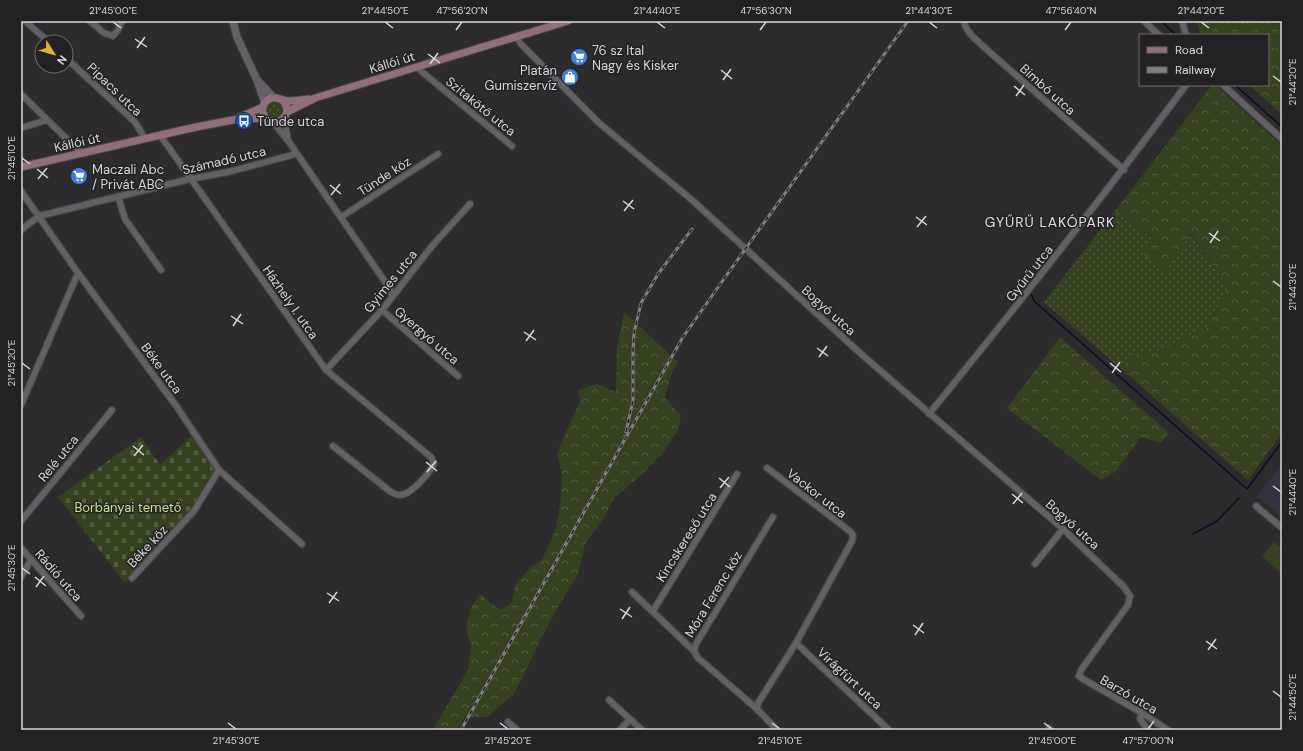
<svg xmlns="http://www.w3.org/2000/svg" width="1303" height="751" viewBox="0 0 1303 751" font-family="'DM Sans',sans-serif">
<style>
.education{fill:#353141}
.grass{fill:url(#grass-dots)}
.forest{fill:url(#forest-crowns)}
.cemetery{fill:url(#cemetery-stones)}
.green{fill:#35421f}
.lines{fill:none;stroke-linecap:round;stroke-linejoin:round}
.stream{stroke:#001127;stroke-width:1.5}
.minor-casing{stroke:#49474a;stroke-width:8}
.tertiary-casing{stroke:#49474a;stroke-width:9}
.secondary-casing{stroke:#49474a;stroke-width:9}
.minor{stroke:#646166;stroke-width:5.5}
.tertiary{stroke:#646166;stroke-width:7}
.secondary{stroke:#906e7a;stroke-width:7}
.rail-casing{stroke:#817e81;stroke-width:3}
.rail{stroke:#242125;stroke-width:1.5;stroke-dasharray:4.5;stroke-linecap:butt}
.ticks{fill:none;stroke:#dad8da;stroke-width:1.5}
.labels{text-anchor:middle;stroke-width:3;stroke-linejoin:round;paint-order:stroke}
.poi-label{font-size:13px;fill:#dad8da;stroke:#242125;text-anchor:start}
.street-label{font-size:13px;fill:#dad8da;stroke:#242125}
.park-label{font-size:13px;fill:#c4e68f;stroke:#242125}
.neighbourhood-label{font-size:14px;letter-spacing:1px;fill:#e4e1e6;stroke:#242125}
.neatline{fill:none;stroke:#dad8da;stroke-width:1.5}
.ticks-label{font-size:10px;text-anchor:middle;fill:#dad8da}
</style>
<defs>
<pattern id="grass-dots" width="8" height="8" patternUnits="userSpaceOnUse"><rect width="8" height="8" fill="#35421f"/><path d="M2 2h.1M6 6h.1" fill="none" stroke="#525d3f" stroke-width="1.8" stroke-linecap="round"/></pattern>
<pattern id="forest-crowns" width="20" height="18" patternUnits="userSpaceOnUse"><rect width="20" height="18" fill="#35421f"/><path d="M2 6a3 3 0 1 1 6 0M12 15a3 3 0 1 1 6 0" fill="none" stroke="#525d3f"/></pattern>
<pattern id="cemetery-stones" width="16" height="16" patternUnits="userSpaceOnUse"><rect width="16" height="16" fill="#35421f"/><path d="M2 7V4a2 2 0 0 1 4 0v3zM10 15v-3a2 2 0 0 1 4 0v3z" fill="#525d3f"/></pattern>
</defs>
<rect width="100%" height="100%" fill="#2e2b2f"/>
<polygon class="education" points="1282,464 1282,517 1257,496"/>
<g class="grass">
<circle cx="275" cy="110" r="9"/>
<polygon points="1115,211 1152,238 1165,272 1190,234 1229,287 1207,327 1165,349 1136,355 1120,368 1044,302"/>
</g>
<g class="forest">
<polygon points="1197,21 1276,21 1282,26 1282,114 1249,85 1268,85 1268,35 1200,35"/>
<polygon points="1212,85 1215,85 1282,146 1282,231 1280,235 1282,237 1282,433 1248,480 1120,368 1136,355 1165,349 1207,327 1229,287 1191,234 1166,272 1141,252 1152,237 1115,211"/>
<polygon points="624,312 678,362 671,375 665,398 681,416 677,432 662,454 641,475 614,498 605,516 585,544 578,574 562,600 541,638 523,677 513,695 487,717 465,717 457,730 433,730 468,670 471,647 466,627 471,607 480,594 500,610 511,604 516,584 530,568 542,560 556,529 561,498 562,474 557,453 580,401 578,390 597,384 616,392 617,349"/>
<polygon points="1060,337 1169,433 1161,443 1141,437 1115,472 1101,480 1007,408"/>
</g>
<polygon class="cemetery" points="192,435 214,470 190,510 175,529 125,583 58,497 141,437 160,465"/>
<polygon class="green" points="1274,542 1282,548 1282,574 1262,557"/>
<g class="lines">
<g class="stream">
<polyline points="1161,21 1176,35"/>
<polyline points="1235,85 1282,127"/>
<polyline points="1031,294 1034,301 1247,489 1282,442"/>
<polyline points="1193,534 1217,521 1239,498"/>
</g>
<g class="minor-casing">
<g id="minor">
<polyline points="25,21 49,42"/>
<polyline points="90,21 104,33 113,36 118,30 122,21"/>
<path d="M964,21c1,11 14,20 21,27l139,122"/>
<polyline points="1144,21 1159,35"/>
<polyline points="1182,21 1186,35"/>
<polyline points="516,37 521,44 599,123 692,200 860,353 1063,529 1124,587 1130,596 1128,605 1081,670 1079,676 1083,679 1142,713 1168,730"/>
<polyline points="66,58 135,122 145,139"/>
<polyline points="416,67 512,146"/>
<polyline points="1223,85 1282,139"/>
<polyline points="21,94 81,153"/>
<polyline points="284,118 288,140"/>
<polyline points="273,122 289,142 390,289 392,296"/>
<polyline points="21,128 47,120"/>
<path d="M160,135l166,235 105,87 3,6c-4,10 -23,32 -34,32 -3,0 -7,-2 -9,-3l-58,-46"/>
<polyline points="21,191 78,273 177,407 219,470 302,544"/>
<polyline points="118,196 125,219 161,270"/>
<polyline points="341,217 438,154"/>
<polyline points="21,230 39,216 190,179 228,172 296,154"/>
<polyline points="382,310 458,376"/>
<polyline points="326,370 382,310 432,246 470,204"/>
<polyline points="21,405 78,273"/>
<path d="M929,414c88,-108 174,-217 257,-329"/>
<polyline points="1256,506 1282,528"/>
<polyline points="773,517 696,644 694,651 697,657 757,709 777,730"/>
<polyline points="21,521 112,410"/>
<polyline points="21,548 81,616"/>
<polyline points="1035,564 1063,529"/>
<polyline points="21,577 31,560"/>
<polyline points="132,578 194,511 219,470"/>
<polyline points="632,592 694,651"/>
<polyline points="653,611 737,474"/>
<polyline points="796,643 889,730"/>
<polyline points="609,700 642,730"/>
<polyline points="757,709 758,703 796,643 852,541 853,536 851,532 767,468"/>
<polyline points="1142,713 1140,719 1148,730"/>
<polyline points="508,722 517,730"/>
<polyline points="1049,728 1051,730"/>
<polyline points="620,730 630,719"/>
</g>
</g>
<g class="tertiary-casing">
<g id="tertiary">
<polyline points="233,21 237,37 257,80 265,103"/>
<polyline points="258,81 274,98"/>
</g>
</g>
<g class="secondary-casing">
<g id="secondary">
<path d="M282,100c8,8 6,18 -5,22 -16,1 -20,-20 -5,-24 5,-1 10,2 15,3 7,0 15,-1 22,-2"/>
<polyline points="287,112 315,98 568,21"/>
<polyline points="240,117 263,107"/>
<polyline points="21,167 196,127 233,120 265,118"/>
</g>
</g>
<use href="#minor" class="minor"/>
<use href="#tertiary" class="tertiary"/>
<use href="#secondary" class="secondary"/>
<g class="rail-casing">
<g id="rail">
<polyline points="626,432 633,400 633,352 634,333 641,303 658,274 692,229"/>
<polyline points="461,730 624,441 683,337 726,276 908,21"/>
</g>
</g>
<use href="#rail" class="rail"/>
</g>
<path class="ticks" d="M113,22l8,6M385,22l8,6M657,22l8,6M929,22l8,6M1201,22l8,6M456,30l6,-8M760,30l6,-8M1065,30l6,-8M135,39l12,8M137,48l8,-11M428,54l12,9M430,64l8,-11M721,70l11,9M1273,76l8,6M723,80l8,-11M1014,86l11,9M1016,96l8,-11M22,158l8,6M37,169l11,9M38,179l9,-11M330,185l11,9M331,195l9,-11M623,201l11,8M624,211l9,-11M916,217l11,8M917,227l9,-11M1209,233l11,8M1210,243l8,-12M1273,281l8,6M231,316l12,8M233,326l8,-12M524,332l12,8M526,341l8,-11M817,348l11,8M819,357l8,-11M22,363l8,6M1110,363l11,9M1112,373l8,-11M133,446l11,9M134,456l9,-11M426,462l11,9M427,472l9,-11M719,478l11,9M1273,486l8,6M720,488l9,-11M1012,494l11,9M1013,504l9,-11M22,568l8,6M35,577l11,9M36,587l8,-11M327,593l12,8M329,603l8,-11M620,609l12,8M622,619l8,-12M913,625l11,8M915,635l8,-12M1206,641l11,8M1208,650l8,-11M1273,691l8,6M228,723l8,6M500,723l8,6M772,723l8,6M1044,723l8,6M1148,729l6,-8"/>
<defs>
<g id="supermarket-disc" transform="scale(0.9)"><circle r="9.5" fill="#3f7fe0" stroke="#242125"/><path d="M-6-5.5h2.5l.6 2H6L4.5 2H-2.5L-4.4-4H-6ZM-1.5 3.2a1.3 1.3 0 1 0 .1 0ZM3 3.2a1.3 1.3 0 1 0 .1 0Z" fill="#fff"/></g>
<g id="shop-disc" transform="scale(0.9)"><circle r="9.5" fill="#3f7fe0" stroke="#242125"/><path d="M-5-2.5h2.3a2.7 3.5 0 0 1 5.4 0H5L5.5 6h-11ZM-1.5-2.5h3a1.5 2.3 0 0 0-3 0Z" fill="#fff"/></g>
<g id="bus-disc" transform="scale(0.9)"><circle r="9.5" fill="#1a4fb4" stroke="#242125"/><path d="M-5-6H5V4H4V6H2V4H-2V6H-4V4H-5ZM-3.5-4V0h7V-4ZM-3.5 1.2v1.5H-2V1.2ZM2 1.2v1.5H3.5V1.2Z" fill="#fff"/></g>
</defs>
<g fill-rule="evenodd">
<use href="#supermarket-disc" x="579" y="57"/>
<use href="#shop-disc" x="570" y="77"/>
<use href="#bus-disc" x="244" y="121"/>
<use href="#supermarket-disc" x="79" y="176"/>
</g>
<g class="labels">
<g class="poi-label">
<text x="592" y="55">76 sz Ital<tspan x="592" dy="15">Nagy és Kisker</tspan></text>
<text x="557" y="75" text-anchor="end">Platán<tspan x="557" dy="15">Gumiszervíz</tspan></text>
<text x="257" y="126">Tünde utca</text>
<text x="92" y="174">Maczali Abc<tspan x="92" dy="15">/ Privát ABC</tspan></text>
</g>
<g class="street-label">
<text transform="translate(392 62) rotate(-17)" y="5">Kállói út</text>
<text transform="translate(115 89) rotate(44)" y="5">Pipacs utca</text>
<text transform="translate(1048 89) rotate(42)" y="5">Bimbó utca</text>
<text transform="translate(481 106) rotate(39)" y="5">Szitakötő utca</text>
<text transform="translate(77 142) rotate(-13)" y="5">Kállói út</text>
<text transform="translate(224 160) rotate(-13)" y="5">Számadó utca</text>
<text transform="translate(384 176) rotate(-33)" y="5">Tünde köz</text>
<text transform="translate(1029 273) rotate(-52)" y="5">Gyűrű utca</text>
<text transform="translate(390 281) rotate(-51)" y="5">Gyimes utca</text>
<text transform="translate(291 302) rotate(55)" y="5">Házhely I. utca</text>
<text transform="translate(829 310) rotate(42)" y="5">Bogyó utca</text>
<text transform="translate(427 335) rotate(41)" y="5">Gyergyó utca</text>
<text transform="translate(162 368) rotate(54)" y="5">Béke utca</text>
<text transform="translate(58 458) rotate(-51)" y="5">Relé utca</text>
<text transform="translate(817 493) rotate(38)" y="5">Vackor utca</text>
<text transform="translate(1073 524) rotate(42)" y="5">Bogyó utca</text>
<text transform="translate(686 537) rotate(-58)" y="5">Kincskereső utca</text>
<text transform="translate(147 546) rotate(-47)" y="5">Béke köz</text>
<text transform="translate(59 575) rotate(49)" y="5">Rádió utca</text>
<text transform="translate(713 594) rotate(-59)" y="5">Móra Ferenc köz</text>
<text transform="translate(850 678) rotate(43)" y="5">Virágfürt utca</text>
<text transform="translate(1129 694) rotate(30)" y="5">Barzó utca</text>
</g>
<g class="park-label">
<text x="128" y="512">Borbányai temető</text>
</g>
<g class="neighbourhood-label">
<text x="1050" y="227">GYŰRŰ LAKÓPARK</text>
</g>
</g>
<rect width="1303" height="751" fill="none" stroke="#242125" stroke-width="44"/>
<rect x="1139" y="34" width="130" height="52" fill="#242125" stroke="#6d6a6d"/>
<rect x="1147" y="47" width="20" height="6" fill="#906e7a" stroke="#6d6a6d"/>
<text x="1175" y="54" font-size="12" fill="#dad8da">Road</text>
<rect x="1147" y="67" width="20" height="6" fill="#817e81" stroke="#6d6a6d"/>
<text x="1175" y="74" font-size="12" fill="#dad8da">Railway</text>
<g transform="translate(54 54) rotate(127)"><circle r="19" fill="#242125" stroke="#6d6a6d"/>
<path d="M0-3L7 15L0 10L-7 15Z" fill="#dbb233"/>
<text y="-6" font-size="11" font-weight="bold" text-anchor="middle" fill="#dad8da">N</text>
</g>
<rect x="22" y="22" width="1259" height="707" class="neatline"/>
<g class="ticks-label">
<text x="113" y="14">21°45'00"E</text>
<text x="385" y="14">21°44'50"E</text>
<text x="462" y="14">47°56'20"N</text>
<text x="657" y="14">21°44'40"E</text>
<text x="766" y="14">47°56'30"N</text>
<text x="929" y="14">21°44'30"E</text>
<text x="1071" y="14">47°56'40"N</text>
<text x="1201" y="14">21°44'20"E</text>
<text transform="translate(1292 82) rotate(-90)" y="4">21°44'20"E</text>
<text transform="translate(11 158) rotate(-90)" y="4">21°45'10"E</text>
<text transform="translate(1292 287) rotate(-90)" y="4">21°44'30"E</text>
<text transform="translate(11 363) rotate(-90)" y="4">21°45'20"E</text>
<text transform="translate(1292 492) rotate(-90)" y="4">21°44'40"E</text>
<text transform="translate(11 568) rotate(-90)" y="4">21°45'30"E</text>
<text transform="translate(1292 697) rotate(-90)" y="4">21°44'50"E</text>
<text x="236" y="744">21°45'30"E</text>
<text x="508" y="744">21°45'20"E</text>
<text x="780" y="744">21°45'10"E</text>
<text x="1052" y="744">21°45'00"E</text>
<text x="1148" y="744">47°57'00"N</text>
</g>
</svg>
